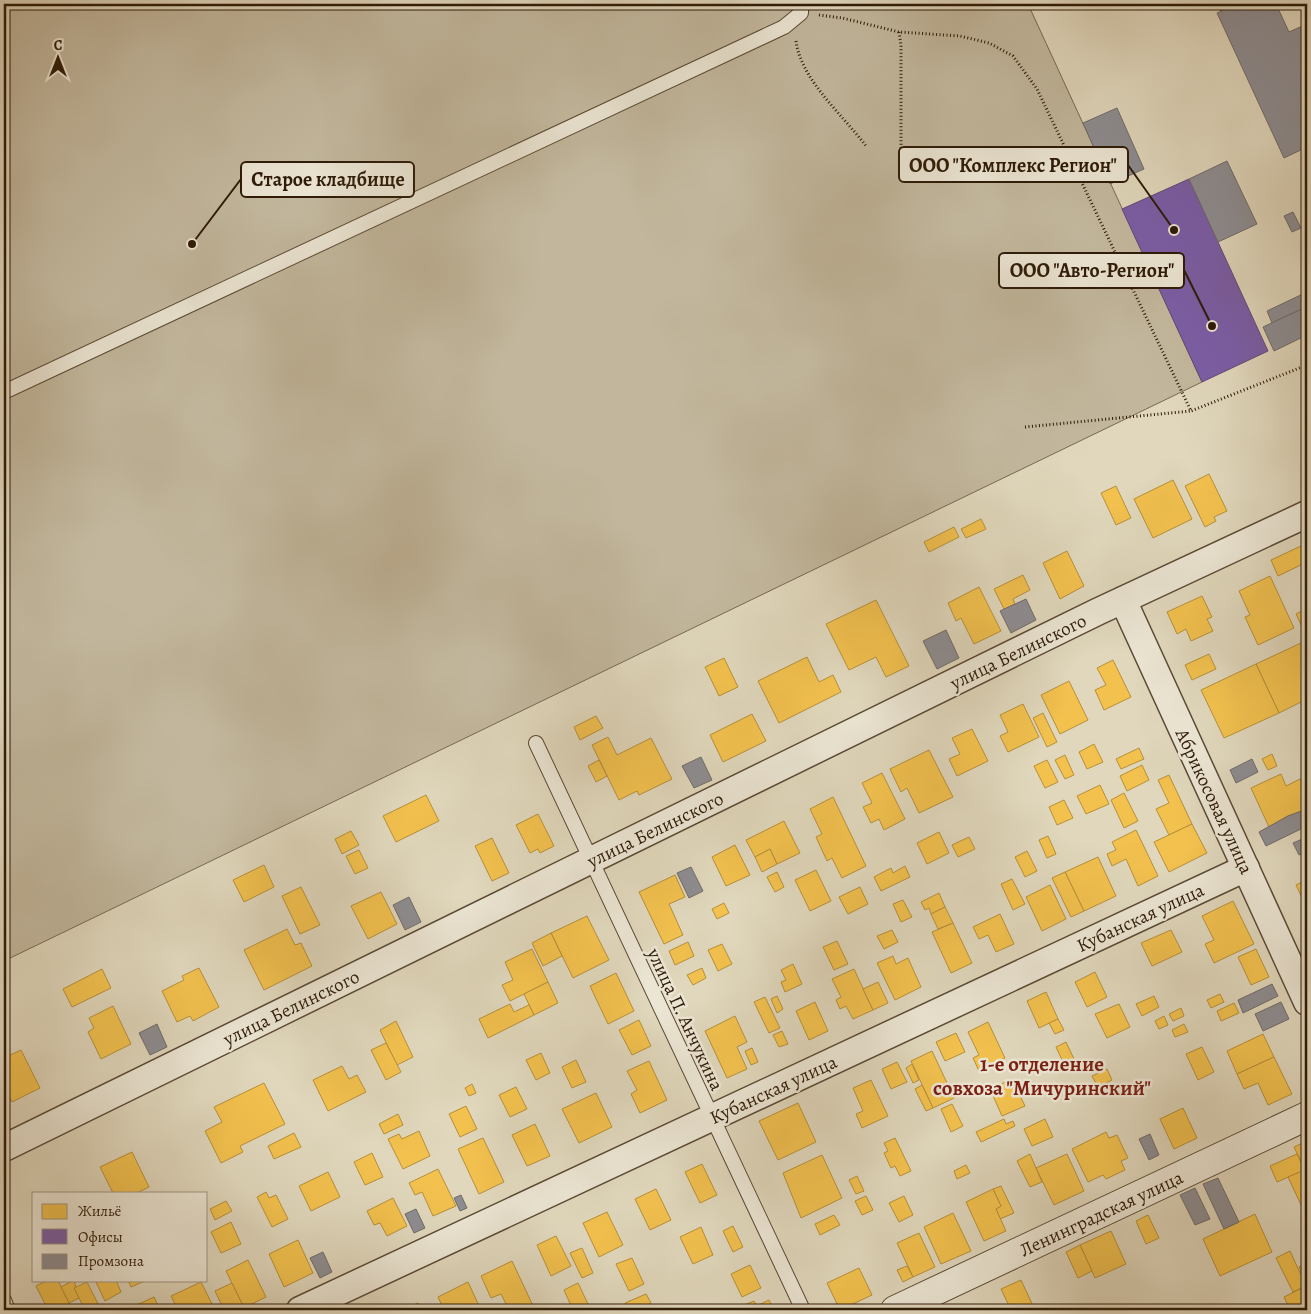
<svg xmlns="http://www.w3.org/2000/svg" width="1311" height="1314" viewBox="0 0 1311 1314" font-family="Alegreya,serif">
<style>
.green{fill:#c2b79d;stroke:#786952}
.homes{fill:#f2c14e;stroke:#b78f39}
.offices{fill:#7b5ea7;stroke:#644a77}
.industry{fill:#8d8d92;stroke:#706b69}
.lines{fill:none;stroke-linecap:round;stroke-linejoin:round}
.service-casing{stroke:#5a4a35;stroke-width:16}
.minor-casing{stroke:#5a4a35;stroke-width:29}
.tertiary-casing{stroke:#5a4a35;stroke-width:30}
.path{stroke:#2e1b08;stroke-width:3;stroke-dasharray:1 2.5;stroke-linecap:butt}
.service{stroke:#ebe5d3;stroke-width:14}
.minor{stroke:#ebe5d3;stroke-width:26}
.tertiary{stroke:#ebe5d3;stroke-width:28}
.labels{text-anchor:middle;stroke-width:5;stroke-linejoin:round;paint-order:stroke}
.street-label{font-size:19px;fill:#2e1b08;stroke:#ebe5d3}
.quarter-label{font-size:21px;font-weight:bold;fill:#7a1f14;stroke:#ebe5d3}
.leader{fill:none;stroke:#2e1b08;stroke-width:2}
.callout-dot{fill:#2e1b08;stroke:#ebe5d3;stroke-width:2}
.callout{fill:#ebe5d3;stroke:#2e1b08;stroke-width:2}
.callout-label{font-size:20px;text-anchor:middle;font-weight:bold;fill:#2e1b08}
</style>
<rect width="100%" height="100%" fill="#e0d7bc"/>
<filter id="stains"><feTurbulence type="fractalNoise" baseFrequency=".004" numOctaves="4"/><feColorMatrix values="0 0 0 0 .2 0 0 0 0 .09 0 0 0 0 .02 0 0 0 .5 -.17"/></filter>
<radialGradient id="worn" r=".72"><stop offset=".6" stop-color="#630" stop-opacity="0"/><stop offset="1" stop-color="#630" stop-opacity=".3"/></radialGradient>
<polygon class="green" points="4,4 1028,4 1202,382 4,961"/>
<g class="homes">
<polygon points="1209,474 1227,511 1214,517 1216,521 1205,527 1185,486"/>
<polygon points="1173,480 1192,519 1153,538 1134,499"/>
<polygon points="1116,486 1131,518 1116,525 1101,493"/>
<polygon points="981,519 986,529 966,538 961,529"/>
<polygon points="954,527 959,537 929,552 924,542"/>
<polygon points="1301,546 1307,562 1278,576 1271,560"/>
<polygon points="1067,551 1084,586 1060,599 1043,563"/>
<polygon points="1023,575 1030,590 1013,599 1015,604 1004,609 994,589"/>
<polygon points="1270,576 1294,628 1258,645 1245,617 1250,615 1239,591"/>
<polygon points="979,587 1001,631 974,644 961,618 956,621 948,603"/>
<polygon points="1202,596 1212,617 1207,619 1213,631 1191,641 1186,629 1177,634 1167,612"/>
<polygon points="876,600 909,666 886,677 876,657 849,670 826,624"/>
<polygon points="1307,608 1307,630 1304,631 1296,614"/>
<polygon points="1301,643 1307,656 1307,666 1304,668 1307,675 1307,699 1279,713 1256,664"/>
<polygon points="1209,654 1216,669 1192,680 1185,665"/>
<polygon points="807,657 819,682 833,675 841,692 779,723 758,681"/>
<polygon points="724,658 738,687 719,696 705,667"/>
<polygon points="1113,660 1131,697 1104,710 1095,690 1106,685 1097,668"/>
<polygon points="1256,664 1279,713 1224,738 1201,690"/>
<polygon points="1069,681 1088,720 1060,734 1041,695"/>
<polygon points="1023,704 1039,737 1008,752 1000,736 1008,732 1000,715"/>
<polygon points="1043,713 1057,742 1047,747 1033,718"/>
<polygon points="752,714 766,741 723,762 710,735"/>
<polygon points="596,716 603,728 580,740 574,727"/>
<polygon points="972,729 988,761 957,776 949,759 960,754 952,738"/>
<polygon points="608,737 617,755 651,738 672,779 639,795 637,791 619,800 592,745"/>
<polygon points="1094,744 1103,762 1087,769 1079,752"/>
<polygon points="1139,748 1144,759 1121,769 1116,759"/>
<polygon points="929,750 953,797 919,813 907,788 901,792 890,769"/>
<polygon points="1272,754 1277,766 1268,770 1262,759"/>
<polygon points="1065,755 1074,775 1065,779 1055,760"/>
<polygon points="599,760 607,776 596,782 588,766"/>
<polygon points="1047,760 1058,782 1045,788 1034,766"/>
<polygon points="1142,765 1149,780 1127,791 1120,776"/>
<polygon points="882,773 905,819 884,830 879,819 871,823 863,807 872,803 862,783"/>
<polygon points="1281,774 1286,786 1300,779 1307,794 1307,809 1288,816 1269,827 1251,788"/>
<polygon points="1169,775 1192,824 1169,835 1156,809 1169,803 1158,780"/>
<polygon points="1100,785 1109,804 1086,814 1077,796"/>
<polygon points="1124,793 1138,821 1124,828 1111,800"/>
<polygon points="426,795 439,821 396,842 383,816"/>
<polygon points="833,797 866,866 842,878 832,858 827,861 816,837 822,834 810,809"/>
<polygon points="1064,800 1073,818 1057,825 1049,807"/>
<polygon points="538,814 554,846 540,853 538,849 530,853 516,825"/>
<polygon points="784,821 800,853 777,864 770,849 755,857 746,840"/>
<polygon points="1192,824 1207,853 1169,872 1154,842"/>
<polygon points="1136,830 1158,876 1138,886 1126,859 1112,866 1107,854 1116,850 1112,842"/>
<polygon points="351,831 359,845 342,854 335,839"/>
<polygon points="939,832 949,853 927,864 917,843"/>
<polygon points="1048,836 1056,854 1047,858 1039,840"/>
<polygon points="969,837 975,849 958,857 952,845"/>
<polygon points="492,838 509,873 492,881 475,846"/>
<polygon points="735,845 750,875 726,886 712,857"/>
<polygon points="770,849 777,864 762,872 755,857"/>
<polygon points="359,850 368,868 355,874 346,856"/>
<polygon points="1027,851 1037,871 1025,877 1015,857"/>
<polygon points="1098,857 1116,896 1084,911 1065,872"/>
<polygon points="264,865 274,887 244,902 233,880"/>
<polygon points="905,866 910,877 881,891 874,877 891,868 893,873"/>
<polygon points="816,870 831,901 810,911 795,880"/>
<polygon points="777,872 784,887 775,892 767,877"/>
<polygon points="1065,872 1084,911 1071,917 1052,878"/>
<polygon points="675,875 685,897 669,904 683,935 664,944 639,892"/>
<polygon points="1012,879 1025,904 1013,910 1001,884"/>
<polygon points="1307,880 1307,908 1296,885"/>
<polygon points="1050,885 1066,919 1042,931 1026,897"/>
<polygon points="301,887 320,925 300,934 282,896"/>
<polygon points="860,887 868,904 848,914 839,897"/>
<polygon points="381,892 397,924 368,939 351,906"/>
<polygon points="939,893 945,907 931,914 929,908 925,910 921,902"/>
<polygon points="903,900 912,917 901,922 893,904"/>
<polygon points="1233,901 1254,944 1214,963 1205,944 1214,940 1202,916"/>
<polygon points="724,903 729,913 717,919 712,909"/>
<polygon points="945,907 953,923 938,929 931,914"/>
<polygon points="1000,914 1014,944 996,952 988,935 979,939 973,927"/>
<polygon points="587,916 609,960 573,978 551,933"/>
<polygon points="953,923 972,963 951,973 932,932"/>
<polygon points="287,929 295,945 301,943 312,966 264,990 244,950"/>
<polygon points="892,930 898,942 884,949 877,936"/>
<polygon points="1171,930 1182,952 1152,966 1141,943"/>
<polygon points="551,933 562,956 543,966 532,943"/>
<polygon points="837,941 848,964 834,970 823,947"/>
<polygon points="688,942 694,956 675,965 669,951"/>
<polygon points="722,944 732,964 718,971 708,950"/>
<polygon points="532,949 548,982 510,1001 502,985 513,980 505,962"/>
<polygon points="1256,949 1269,977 1251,985 1238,957"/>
<polygon points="893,956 896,964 908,958 921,987 895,1000 877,963"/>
<polygon points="793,964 802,984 785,992 781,982 786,980 781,970"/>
<polygon points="199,968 219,1007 193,1021 190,1016 177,1022 162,991 184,980 182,976"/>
<polygon points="702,968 706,978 693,985 687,975"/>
<polygon points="102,969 111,988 72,1007 63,989"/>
<polygon points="854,969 873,1010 853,1019 846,1006 840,1009 836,1000 841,997 832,979"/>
<polygon points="1095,972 1107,997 1087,1007 1075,982"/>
<polygon points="616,973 634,1011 608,1024 590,986"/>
<polygon points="548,982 558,1003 534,1015 524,994"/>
<polygon points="878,982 888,1003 873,1010 863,989"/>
<polygon points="1046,992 1058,1019 1039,1028 1027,1001"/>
<polygon points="1220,994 1224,1002 1211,1008 1207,1000"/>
<polygon points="777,996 783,1009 777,1013 771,999"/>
<polygon points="1154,996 1159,1007 1142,1016 1136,1004"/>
<polygon points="765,997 780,1028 769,1033 754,1002"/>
<polygon points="815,1002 828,1031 809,1040 796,1011"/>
<polygon points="1234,1003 1239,1013 1221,1021 1217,1011"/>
<polygon points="510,1004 514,1012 529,1005 534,1015 488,1038 479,1019"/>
<polygon points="1119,1004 1130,1027 1107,1038 1095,1014"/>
<polygon points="113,1006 131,1044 101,1059 88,1032 94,1028 89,1018"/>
<polygon points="1181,1008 1184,1016 1173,1021 1169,1014"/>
<polygon points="735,1016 747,1042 737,1047 747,1069 727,1078 705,1031"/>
<polygon points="1164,1016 1168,1025 1159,1029 1155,1021"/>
<polygon points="1058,1019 1064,1030 1055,1034 1049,1023"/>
<polygon points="639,1020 651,1046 632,1055 619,1030"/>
<polygon points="396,1021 413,1057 397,1065 380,1030"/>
<polygon points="988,1022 1005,1058 979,1071 973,1058 979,1055 968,1032"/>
<polygon points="1184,1024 1188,1032 1175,1037 1172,1030"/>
<polygon points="782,1031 788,1044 779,1047 773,1035"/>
<polygon points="956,1033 965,1052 945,1061 936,1042"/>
<polygon points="1263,1034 1274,1057 1237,1074 1227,1051"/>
<polygon points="1066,1042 1074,1059 1064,1064 1056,1047"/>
<polygon points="386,1043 401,1072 386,1080 371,1050"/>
<polygon points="1202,1047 1214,1072 1198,1080 1186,1054"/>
<polygon points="752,1048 758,1062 751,1065 745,1051"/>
<polygon points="21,1050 40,1088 12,1102 4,1086 4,1058"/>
<polygon points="932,1051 954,1098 933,1108 911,1061"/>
<polygon points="541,1053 550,1073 536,1080 526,1060"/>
<polygon points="1274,1057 1292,1094 1268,1105 1258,1083 1244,1089 1237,1074"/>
<polygon points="576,1060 586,1082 572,1088 562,1067"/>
<polygon points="649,1061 667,1100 640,1113 631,1094 637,1090 627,1071"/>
<polygon points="897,1062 907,1082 891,1089 882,1069"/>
<polygon points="912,1064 919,1080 913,1083 906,1068"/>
<polygon points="342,1066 349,1079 357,1075 366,1092 328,1111 313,1080"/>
<polygon points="1107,1069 1112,1080 1098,1087 1092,1076"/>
<polygon points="1012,1079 1025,1106 1002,1116 990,1089"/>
<polygon points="871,1080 888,1116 862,1128 856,1114 863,1111 853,1088"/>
<polygon points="264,1083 285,1124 240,1146 243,1152 221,1163 205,1131 222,1122 214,1107"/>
<polygon points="472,1084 476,1093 469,1096 465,1088"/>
<polygon points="922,1085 933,1108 926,1111 915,1089"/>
<polygon points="516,1087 527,1109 510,1117 499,1095"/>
<polygon points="596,1093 612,1127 579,1143 562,1109"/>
<polygon points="798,1103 816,1142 778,1160 759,1121"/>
<polygon points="952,1104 963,1126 951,1132 941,1109"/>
<polygon points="466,1106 477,1129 460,1137 449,1114"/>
<polygon points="1183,1108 1197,1138 1174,1149 1160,1119"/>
<polygon points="398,1114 403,1125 384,1134 379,1124"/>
<polygon points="1004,1119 1006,1124 1013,1121 1015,1126 981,1142 976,1132"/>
<polygon points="1045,1119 1053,1137 1032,1146 1024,1129"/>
<polygon points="535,1124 550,1156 527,1166 512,1135"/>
<polygon points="419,1131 430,1156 403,1169 388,1139 399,1134 402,1139"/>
<polygon points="1106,1132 1109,1138 1117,1135 1128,1158 1121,1161 1125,1170 1106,1179 1103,1175 1088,1182 1072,1149"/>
<polygon points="294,1133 301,1147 274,1159 268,1146"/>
<polygon points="483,1138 504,1182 479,1194 458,1149"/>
<polygon points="895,1138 911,1171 900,1176 895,1166 891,1168 884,1153 888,1151 884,1143"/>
<polygon points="1307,1141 1307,1169 1305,1170 1294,1147"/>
<polygon points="132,1152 149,1187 137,1193 113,1193 100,1167"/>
<polygon points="372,1153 383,1177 365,1185 354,1162"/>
<polygon points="1030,1154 1042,1182 1030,1187 1017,1161"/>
<polygon points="1067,1154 1084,1191 1054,1205 1036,1168"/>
<polygon points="1297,1154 1305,1170 1277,1182 1270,1166"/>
<polygon points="822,1155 842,1198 801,1218 783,1173"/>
<polygon points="702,1164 717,1195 700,1203 685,1172"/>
<polygon points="966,1165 970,1173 957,1179 954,1171"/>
<polygon points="438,1169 456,1206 433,1216 422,1192 415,1195 409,1183"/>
<polygon points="1307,1169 1307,1205 1302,1207 1288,1177"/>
<polygon points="328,1172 340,1197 311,1211 299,1186"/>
<polygon points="857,1176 864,1191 856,1194 849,1180"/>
<polygon points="1001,1186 1014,1213 1000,1219 996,1209 1001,1206 993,1189"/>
<polygon points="656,1189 671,1220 650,1230 635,1199"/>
<polygon points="993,1189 1001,1206 996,1209 1006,1231 984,1241 966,1202"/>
<polygon points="266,1192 269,1198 276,1195 288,1219 272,1227 257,1197"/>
<polygon points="866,1196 873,1210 862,1215 855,1201"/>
<polygon points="904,1196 913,1215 899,1222 889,1203"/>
<polygon points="393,1198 407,1226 387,1236 380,1223 374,1225 367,1211"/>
<polygon points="226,1201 232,1211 215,1220 210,1209"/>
<polygon points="607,1212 623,1245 599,1257 583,1223"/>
<polygon points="953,1213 971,1251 941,1264 924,1227"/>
<polygon points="1255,1214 1272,1252 1220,1276 1203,1239"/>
<polygon points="834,1215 840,1225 820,1235 815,1224"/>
<polygon points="1148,1215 1159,1238 1146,1244 1136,1221"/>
<polygon points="231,1222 241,1244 221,1253 211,1232"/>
<polygon points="733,1226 743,1247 733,1252 723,1231"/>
<polygon points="701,1227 713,1255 693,1264 680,1237"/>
<polygon points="1111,1231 1126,1264 1095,1278 1080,1245"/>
<polygon points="919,1233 935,1267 913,1277 897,1243"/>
<polygon points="556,1236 571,1266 551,1276 537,1245"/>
<polygon points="298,1240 313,1273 284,1287 269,1254"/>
<polygon points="1080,1245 1092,1271 1078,1278 1066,1252"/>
<polygon points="582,1248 593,1273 582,1278 570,1253"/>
<polygon points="1290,1251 1306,1286 1293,1292 1276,1258"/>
<polygon points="632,1258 644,1284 629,1291 616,1264"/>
<polygon points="248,1260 266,1297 244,1308 226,1271"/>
<polygon points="512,1261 535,1310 509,1310 501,1294 491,1298 481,1276"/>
<polygon points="1307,1263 1307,1284 1299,1267"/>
<polygon points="750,1265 761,1288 742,1297 731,1274"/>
<polygon points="907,1266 913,1277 903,1282 897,1270"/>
<polygon points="859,1268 872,1295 840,1310 827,1283"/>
<polygon points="48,1280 58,1280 72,1309 48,1310 36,1286"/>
<polygon points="74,1280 79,1298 69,1303 61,1287"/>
<polygon points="95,1280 116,1280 121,1292 105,1301"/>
<polygon points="128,1280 144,1280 145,1281 131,1287"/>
<polygon points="1021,1280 1035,1310 1011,1310 1001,1289"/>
<polygon points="87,1282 101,1310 85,1310 74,1288"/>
<polygon points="201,1282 215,1310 174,1310 172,1306 175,1304 171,1296"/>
<polygon points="468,1282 481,1310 444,1310 438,1297"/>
<polygon points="232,1283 244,1308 245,1310 224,1310 215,1291"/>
<polygon points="578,1283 588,1304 573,1310 564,1290"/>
<polygon points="1306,1286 1307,1310 1290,1310 1284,1297"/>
<polygon points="646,1294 651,1303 638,1310 628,1310 625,1303"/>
<polygon points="154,1297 160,1310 128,1310 128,1309"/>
<polygon points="769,1300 774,1310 751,1310 750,1309"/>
<polygon points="754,1301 757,1306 751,1310 741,1310 739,1307"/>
<polygon points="418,1303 421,1310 402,1310"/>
</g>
<polygon class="offices" points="1189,179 1268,351 1202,382 1122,209"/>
<g class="industry">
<polygon points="1217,4 1237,4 1221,11"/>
<polygon points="1237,4 1276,4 1289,32 1307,24 1307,147 1284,158 1217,13"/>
<polygon points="1117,108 1144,169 1110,184 1083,123"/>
<polygon points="1227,161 1257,224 1218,242 1189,179"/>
<polygon points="1293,212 1301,228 1292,232 1284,216"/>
<polygon points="1307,292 1307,310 1306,307 1272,323 1267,311"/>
<polygon points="1306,307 1307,335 1274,351 1263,327"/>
<polygon points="1026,599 1036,620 1011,633 1000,611"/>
<polygon points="946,630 959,658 937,669 923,641"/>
<polygon points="701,757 712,780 694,788 682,766"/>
<polygon points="1252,759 1258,772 1236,783 1230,770"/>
<polygon points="1307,809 1307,826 1266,846 1259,832 1288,816"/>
<polygon points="1307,837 1307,851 1299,855 1293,843"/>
<polygon points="691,867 703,891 689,898 677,873"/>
<polygon points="409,897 421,922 405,930 393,905"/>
<polygon points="1272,984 1278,996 1243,1013 1238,1000"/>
<polygon points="1281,1002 1289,1019 1263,1031 1255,1014"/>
<polygon points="157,1024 167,1047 150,1055 139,1033"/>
<polygon points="1150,1134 1159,1155 1149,1160 1139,1139"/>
<polygon points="1218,1178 1239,1222 1224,1229 1203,1184"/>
<polygon points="1195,1188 1210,1219 1195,1225 1180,1195"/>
<polygon points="461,1195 467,1208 460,1211 454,1198"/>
<polygon points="416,1209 425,1228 414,1233 405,1214"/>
<polygon points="323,1252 332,1272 320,1278 310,1258"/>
</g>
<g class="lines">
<g class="service-casing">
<g id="service">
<polyline points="4,392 784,27 801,13 801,4"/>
<polyline points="536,743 803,1310"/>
<polyline points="4,1300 8,1310"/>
</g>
</g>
<g class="minor-casing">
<g id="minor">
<polyline points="1123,600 1307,1002"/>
<polyline points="4,1148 1097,612 1307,514"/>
<polyline points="300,1310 1246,868"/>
</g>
</g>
<g class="tertiary-casing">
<polyline id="tertiary" points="895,1310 1307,1116"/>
</g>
<g class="path">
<polyline points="819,15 842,18 899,32 960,36 989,43 1013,56 1037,89 1191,411 1307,365"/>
<polyline points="899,32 901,45 901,180"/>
<path d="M796,41c5,39 47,74 70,105"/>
<polyline points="1025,427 1191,411"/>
</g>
<use href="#service" class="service"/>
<use href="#minor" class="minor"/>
<use href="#tertiary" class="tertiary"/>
</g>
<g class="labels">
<g class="street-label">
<text transform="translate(1018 651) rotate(-26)" y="7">улица Белинского</text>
<text transform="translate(1215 801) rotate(65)" y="7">Абрикосовая улица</text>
<text transform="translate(655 829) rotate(-26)" y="7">улица Белинского</text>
<text transform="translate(1140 917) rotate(-25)" y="7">Кубанская улица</text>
<text transform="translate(291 1007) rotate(-26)" y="7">улица Белинского</text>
<text transform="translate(686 1019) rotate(65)" y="7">улица П. Анчукина</text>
<text transform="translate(773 1089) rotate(-25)" y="7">Кубанская улица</text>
<text transform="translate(1101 1213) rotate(-25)" y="7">Ленинградская улица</text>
</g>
<g class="quarter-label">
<text x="1042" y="1071">1-е отделение<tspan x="1042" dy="24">совхоза "Мичуринский"</tspan></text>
</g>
</g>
<path class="leader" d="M1174 230L1128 165M192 244L241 179M1212 326L1184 270"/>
<g class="callout-dot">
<circle cx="1174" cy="230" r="5"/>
<circle cx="192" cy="244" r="5"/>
<circle cx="1212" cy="326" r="5"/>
</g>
<g class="callout">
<rect x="899" y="147" width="229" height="35" rx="5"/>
<rect x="241" y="162" width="173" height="35" rx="5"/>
<rect x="999" y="253" width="185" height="35" rx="5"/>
</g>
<g class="callout-label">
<text x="1013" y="172">ООО "Комплекс Регион"</text>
<text x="328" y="186">Старое кладбище</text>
<text x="1092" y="277">ООО "Авто-Регион"</text>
</g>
<rect width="1311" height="1314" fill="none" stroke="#e0d7bc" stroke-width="20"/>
<rect x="5" y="5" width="1301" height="1304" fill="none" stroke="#2e1b08" stroke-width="2.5"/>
<rect x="10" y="10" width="1291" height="1294" fill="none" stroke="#2e1b08"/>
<rect x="32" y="1192" width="175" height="90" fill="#ebe5d3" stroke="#9f9482"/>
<rect x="42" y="1204" width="25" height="15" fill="#f2c14e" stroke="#9f9482"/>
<text x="78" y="1216" font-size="15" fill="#2e1b08">Жильё</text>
<rect x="42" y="1229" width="25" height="15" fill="#7b5ea7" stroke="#9f9482"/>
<text x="78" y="1242" font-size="15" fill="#2e1b08">Офисы</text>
<rect x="42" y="1254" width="25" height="15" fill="#8d8d92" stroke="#9f9482"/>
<text x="78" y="1266" font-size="15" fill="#2e1b08">Промзона</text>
<g transform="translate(58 58)" stroke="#ebe5d3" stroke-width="4" paint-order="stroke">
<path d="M0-4L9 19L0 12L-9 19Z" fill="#2e1b08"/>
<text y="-8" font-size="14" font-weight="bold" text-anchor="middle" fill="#2e1b08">С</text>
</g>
<rect width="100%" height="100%" filter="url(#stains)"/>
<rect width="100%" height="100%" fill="url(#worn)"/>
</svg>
